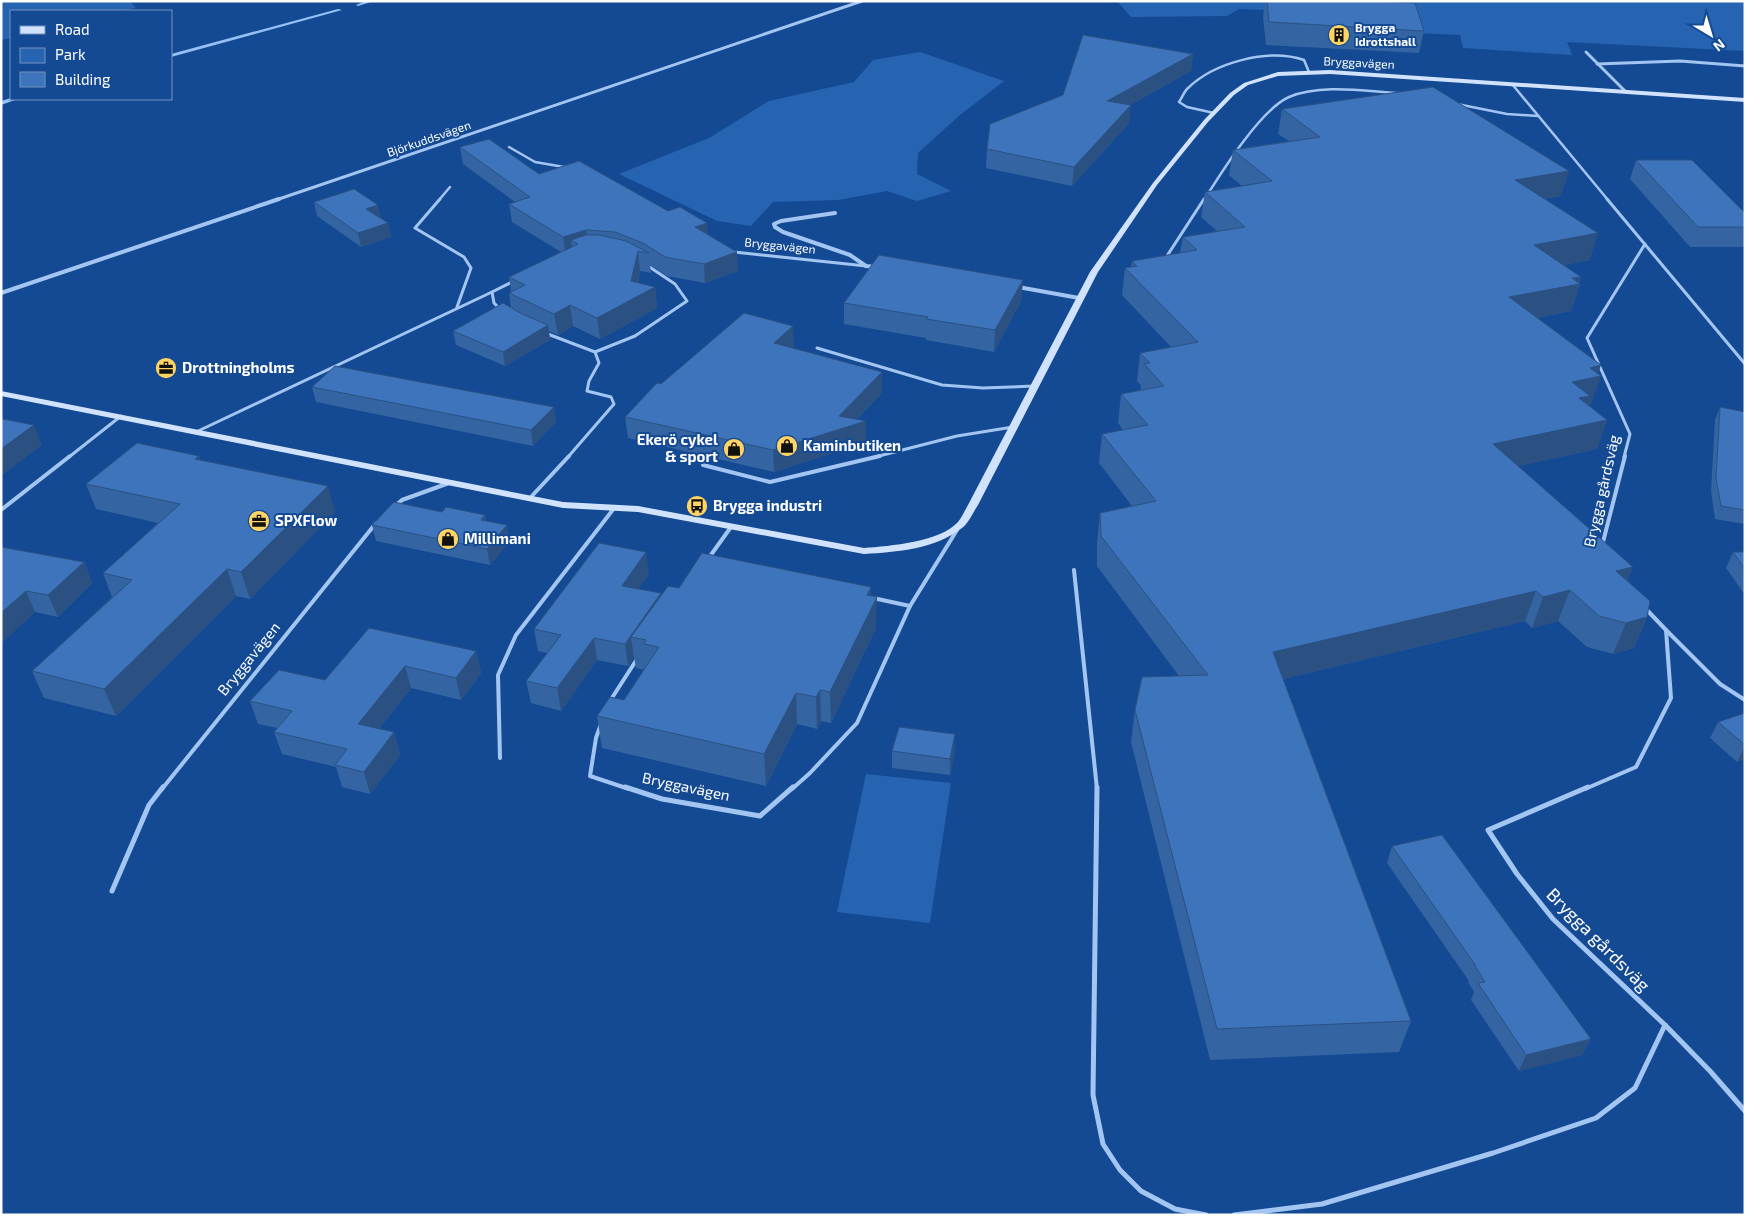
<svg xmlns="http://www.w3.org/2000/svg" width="1746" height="1216" viewBox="0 0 1746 1216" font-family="'Exo 2',sans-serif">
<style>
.green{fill:#2664b2}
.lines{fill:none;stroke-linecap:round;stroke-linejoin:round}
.stream{fill:#95c0f5;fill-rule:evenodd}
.service-far3{stroke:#a3c5f2;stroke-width:2.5}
.service-far2{stroke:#a3c5f2;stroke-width:3}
.service-far1{stroke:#a3c5f2;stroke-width:4}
.service{stroke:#a3c5f2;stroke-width:5}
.minor-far1{stroke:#a3c5f2;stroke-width:3}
.minor{stroke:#a3c5f2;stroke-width:4}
.secondary{fill:#d1e3fc;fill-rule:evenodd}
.wall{fill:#3464a1}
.shaded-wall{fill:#2b5183}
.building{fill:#3d74bb;stroke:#2b5183}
.labels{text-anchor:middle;stroke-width:4;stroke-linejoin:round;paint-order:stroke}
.far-poi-label{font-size:12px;font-weight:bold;fill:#fff;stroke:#144a93;text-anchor:start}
.far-street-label{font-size:12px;fill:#fff;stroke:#144a93}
.poi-label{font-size:15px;font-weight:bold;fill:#fff;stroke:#144a93;text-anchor:start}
.street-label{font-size:15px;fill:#fff;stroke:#144a93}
.near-street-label{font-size:18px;fill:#fff;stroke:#144a93}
</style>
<rect width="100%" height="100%" fill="#144a93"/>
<g class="green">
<polygon points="1,1 130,1 136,8 121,11 11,11 11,38 1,40"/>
<polygon points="1117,1 1745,1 1745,51 1567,42 1572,55 1463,48 1460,35 1417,33 1288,11 1239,9 1227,16 1131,17"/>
<polygon points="920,52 1004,81 960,115 918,153 917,174 951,191 917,201 887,191 838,200 773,202 751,226 717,221 619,174 709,138 769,101 854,82 873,60"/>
<polygon points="866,774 951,783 930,923 837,912"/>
</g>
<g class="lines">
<g class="stream">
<polygon points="366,1 374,1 358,6 356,5"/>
<polygon points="338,9 342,10 171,57 171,54"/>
<polygon points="11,98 18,99 1,105 1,101"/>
</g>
<g class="service-far3">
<polyline points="1512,84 1608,200"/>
<polyline points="1457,104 1507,114 1538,116"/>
<path d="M1214,113l-27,-6 -8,-5c3,-4 5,-10 8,-13 27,-27 82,-41 117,-29l5,12"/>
<polyline points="509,147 535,162 564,167"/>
<polyline points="439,200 450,187"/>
<path d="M1204,200c17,-27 56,-90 85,-103 32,-13 74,-6 107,-4"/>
</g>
<g class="service-far2">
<polyline points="440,199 415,228 464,257 471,268 457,307"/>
<polyline points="1607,199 1745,364"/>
<polyline points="734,252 866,266"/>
<polyline points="1165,259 1204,199"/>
<polyline points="500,309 494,303 492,292 514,281"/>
<polyline points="545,333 595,352 599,363 589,381 587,391 611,397 614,404 568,457"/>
<polyline points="817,348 942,385 983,388 1034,386"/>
<polyline points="595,352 635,336 687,301 675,284 648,266"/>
<polyline points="196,432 492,292"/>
<polyline points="69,457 121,416"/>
<polyline points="875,457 957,436 1013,427"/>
<polyline points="1624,457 1630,434 1587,338 1645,244"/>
</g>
<g class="service-far1">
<polyline points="703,465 770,482 880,456"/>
<polyline points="530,498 569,456"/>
<polyline points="396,505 402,500 449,483"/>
<polyline points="1,510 70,456"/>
<polyline points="1602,546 1625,456"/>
<polyline points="708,559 731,527"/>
<polyline points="1074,570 1097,789"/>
<polyline points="873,598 910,606"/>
<polyline points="1666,630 1720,684 1745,700"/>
<polyline points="610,701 637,659"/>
<polyline points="601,724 596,738 590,776 629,789"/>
<polyline points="500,758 498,675 516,635 615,507"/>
<polyline points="162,789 376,523"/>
<polyline points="792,789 810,773 857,723 910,606 957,530"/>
<polyline points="1585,789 1636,767 1671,698 1666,630 1646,609"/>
</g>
<g class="service">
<polyline points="625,787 662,799 760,816 793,787"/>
<polyline points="1097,787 1093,1095 1103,1144 1120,1170 1141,1191 1175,1209 1206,1215"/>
<polyline points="1588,787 1488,830 1517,874 1553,919 1665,1025 1710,1071 1745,1111"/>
<polyline points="112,891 149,805 163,787"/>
<polyline points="1234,1215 1322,1204 1493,1153 1596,1118 1635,1088 1665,1025"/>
</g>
<g class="minor-far1">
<polyline points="1586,52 1625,91"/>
<polyline points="1597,64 1680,61 1745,66"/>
<polyline points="276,200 862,1"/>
</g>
<g class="minor">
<polyline points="835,213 781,221 774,224 775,227 783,232 850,255 866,266 876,267"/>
<polyline points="1018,287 1079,298"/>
<polyline points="1,293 279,199"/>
</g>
<path class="secondary" d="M1330,70l415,28v4l-415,-28 -52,2 -30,9 -14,10 -26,27 -51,63 -59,87 -120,233c-5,7 -9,18 -16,23 -27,21 -65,24 -98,26l-226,-42 -75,-4 -562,-112v-5l562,111 75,4 226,42c26,-2 76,-6 94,-26 4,-5 7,-12 10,-17l122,-233 63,-89 51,-63 26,-27 14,-10 34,-11z"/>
</g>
<g class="wall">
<polygon points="1265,1 1377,1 1424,31 1419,53 1266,45 1263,17"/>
<polygon points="1193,54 1191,71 1130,105 1129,123 1072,186 986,168 987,149"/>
<polygon points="1282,109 1561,196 1545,199 1590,260 1563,265 1581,277 1579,283 1580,284 1571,311 1537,318 1598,374 1591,404 1588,405 1607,420 1597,449 1518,466 1628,581 1647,617 1634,648 1613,654 1587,647 1558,621 1532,628 1525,621 1283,679 1411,1021 1399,1052 1210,1060 1131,742 1135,710 1179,676 1097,566 1097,543 1100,513 1132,506 1099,463 1102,434 1123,430 1118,423 1121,394 1140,390 1141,386 1137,381 1140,353 1171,347 1122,295 1125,268 1131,267 1132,261 1180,253 1183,237 1217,231 1201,217 1205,192 1242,186 1229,175 1233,150 1289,141 1278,134"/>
<polygon points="460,147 539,174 708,234 738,271 705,283 667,276 650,265 651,273 640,271 638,283 655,287 657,308 600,339 573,326 558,335 549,331 550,340 505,366 456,345 453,331 511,308 509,293 511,292 509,277 561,252 512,222 509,204 515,202 463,164"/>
<polygon points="1636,160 1745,213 1745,247 1690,247 1630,179"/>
<polygon points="314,202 381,218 388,223 391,237 361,247 317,216"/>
<polygon points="1023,280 1021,301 994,352 926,340 926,338 844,324 844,303"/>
<polygon points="794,346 792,348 882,372 882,393 857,419 866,442 774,472 628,438 625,417 661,384"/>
<polygon points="312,387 556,422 533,446 316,402"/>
<polygon points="1720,407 1745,412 1745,524 1715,519 1711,491 1715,420"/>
<polygon points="199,456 201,461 335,512 250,599 236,596 116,716 44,698 32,671 112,597 103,573 158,523 96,509 86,484"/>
<polygon points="442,512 485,515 486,521 510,541 490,565 376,541 372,525"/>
<polygon points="1,547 84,562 92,583 58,617 35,612"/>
<polygon points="1733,552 1745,552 1745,595 1726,568"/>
<polygon points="649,574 638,589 661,593 661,596 679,588 871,596 876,628 831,723 821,721 817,729 797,724 766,786 602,748 597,716 624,700 644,670 636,668 634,657 628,666 597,660 561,711 531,703 526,681 547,653 538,651 534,629"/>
<polygon points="476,651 481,673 461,700 411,688 379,729 394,732 400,755 370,794 342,787 336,767 282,754 274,732 277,728 258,724 250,701 325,680"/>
<polygon points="1745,713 1745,759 1737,762 1710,738 1718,722"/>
<polygon points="955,734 955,750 950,775 892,768 892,751"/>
<polygon points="1392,846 1591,1039 1582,1055 1519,1071 1471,1000 1474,992 1468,982 1469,981 1387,863"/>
</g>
<g class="shaded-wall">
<polygon points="1193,54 1191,71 1105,119 1107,101"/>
<polygon points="1131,105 1129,123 1072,186 1074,167"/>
<polygon points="1569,171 1561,196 1508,205 1515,180"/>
<polygon points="378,205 381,218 366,209"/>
<polygon points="388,223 391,237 361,247 358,233"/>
<polygon points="707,223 708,241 695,227"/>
<polygon points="586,230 588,249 571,240 573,253 566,255 563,237"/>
<polygon points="1598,233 1590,260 1526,272 1534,245"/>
<polygon points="638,251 640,271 634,298 655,287 657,308 600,339 597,318 631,281"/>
<polygon points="737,252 738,271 705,283 704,264"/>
<polygon points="1581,277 1578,284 1580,284 1571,311 1501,325 1509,297"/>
<polygon points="1023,280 1021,301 994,352 995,330"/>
<polygon points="570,305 573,326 558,335 554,314"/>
<polygon points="548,325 550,340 505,366 503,352"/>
<polygon points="793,326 794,346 775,363 774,343"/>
<polygon points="1601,365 1597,377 1601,376 1591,404 1587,405 1569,427 1572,382 1590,368"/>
<polygon points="882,372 882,393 850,426 866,421 866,442 774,472 773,450 839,416"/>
<polygon points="554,407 556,422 533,446 531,430"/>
<polygon points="1607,420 1597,449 1483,474 1493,444"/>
<polygon points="34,425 42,445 1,476 1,449"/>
<polygon points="199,456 208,481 195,459"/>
<polygon points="328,486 335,512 250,599 241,572"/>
<polygon points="485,515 488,531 481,520"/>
<polygon points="507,525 510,541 490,565 487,549"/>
<polygon points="646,552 649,574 625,608 622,586"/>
<polygon points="84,562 92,583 58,617 48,595"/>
<polygon points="1633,567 1621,597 1616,571"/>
<polygon points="227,569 236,596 116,716 104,689"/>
<polygon points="871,587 871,608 877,597 876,628 831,723 830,692 867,595"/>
<polygon points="1570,590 1558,621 1532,628 1543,597"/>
<polygon points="26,591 35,612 1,644 1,613"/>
<polygon points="1536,591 1525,621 1266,683 1273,652"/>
<polygon points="661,593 663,615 631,637 634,657 628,666 625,644"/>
<polygon points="1647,617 1634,648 1613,654 1626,623"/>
<polygon points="594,638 597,660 561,711 557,688"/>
<polygon points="476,651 481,673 461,700 456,678"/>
<polygon points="405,666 411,688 365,747 358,724"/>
<polygon points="820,690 821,721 817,729 816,697"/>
<polygon points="796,693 797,724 766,786 764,754"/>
<polygon points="394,732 400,755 370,794 364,772"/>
<polygon points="955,734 955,750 950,775 950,759"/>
<polygon points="1745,746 1745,759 1737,762"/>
<polygon points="1591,1039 1582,1055 1519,1071 1526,1055"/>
</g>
<g class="building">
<polygon points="1267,1 1377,1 1415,3 1424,31 1269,22"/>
<polygon points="1083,35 1193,54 1107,101 1131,105 1074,167 987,149 990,124 1063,95"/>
<polygon points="1433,87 1569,171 1515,180 1598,233 1534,245 1581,277 1572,278 1580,284 1509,297 1601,365 1590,368 1601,376 1572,382 1590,396 1579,398 1607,420 1493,444 1633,567 1616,571 1650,601 1647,617 1626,623 1599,616 1570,590 1543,597 1536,591 1273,652 1411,1021 1217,1029 1135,710 1142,677 1208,675 1101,536 1100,513 1156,501 1102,434 1148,425 1121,394 1164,386 1144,364 1150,363 1140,353 1198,342 1125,268 1137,266 1132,261 1197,250 1183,237 1245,227 1205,192 1272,181 1233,150 1320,137 1282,109"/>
<polygon points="489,139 539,174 579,161 668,211 680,207 707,223 695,227 737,252 704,264 665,257 643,243 615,232 586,230 563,237 509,204 530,197 460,147"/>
<polygon points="1636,160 1692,160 1745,213 1745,227 1698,227"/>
<polygon points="354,189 378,205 366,209 388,223 358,233 314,202"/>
<polygon points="586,235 599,235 626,241 649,253 638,251 631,281 655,287 597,318 570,305 554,314 509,293 525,285 509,277 578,244 571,240"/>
<polygon points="879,255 1023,280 995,330 926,319 928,317 844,303"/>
<polygon points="503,303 522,314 548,325 503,352 453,331"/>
<polygon points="744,313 793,326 774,343 882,372 839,416 866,421 773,450 625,417 657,383 661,384"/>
<polygon points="335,366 554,407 531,430 312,387"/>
<polygon points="1720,407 1745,412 1745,510 1721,506 1716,478"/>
<polygon points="3,419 34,425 1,449 1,421"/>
<polygon points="137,443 199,456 195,459 328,486 241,572 227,569 104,689 32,671 132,580 103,573 180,504 86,484"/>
<polygon points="394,502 442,512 446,507 485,515 481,520 507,525 487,549 372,525"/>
<polygon points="599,543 646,552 622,586 661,593 625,644 594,638 557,688 526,681 561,635 534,629"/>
<polygon points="1,547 84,562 48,595 26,591 1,613"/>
<polygon points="1733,552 1745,552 1745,569"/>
<polygon points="702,553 871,587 867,595 877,597 830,692 820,690 816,697 796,693 764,754 597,716 610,697 624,700 659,647 644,644 646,640 631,637 668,586 679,588"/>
<polygon points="369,628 476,651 456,678 405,666 358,724 394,732 364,772 335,765 347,749 274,732 292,711 250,701 279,670 325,680"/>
<polygon points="1745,713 1745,745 1718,722"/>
<polygon points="899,727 955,734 950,759 892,751"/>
<polygon points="1442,835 1591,1039 1526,1055 1478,983 1485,982 1475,966 1476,966 1392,846"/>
</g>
<defs>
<g id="building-disc" transform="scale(1.125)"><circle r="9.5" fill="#ffd463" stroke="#144a93"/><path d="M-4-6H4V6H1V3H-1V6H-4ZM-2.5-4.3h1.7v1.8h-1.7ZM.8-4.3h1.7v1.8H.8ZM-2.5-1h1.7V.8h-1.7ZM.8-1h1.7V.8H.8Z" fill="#111"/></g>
<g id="office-disc" transform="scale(1.125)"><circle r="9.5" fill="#ffd463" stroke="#144a93"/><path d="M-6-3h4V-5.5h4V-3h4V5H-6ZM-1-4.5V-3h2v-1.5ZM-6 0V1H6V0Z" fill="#111"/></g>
<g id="shop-disc" transform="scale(1.125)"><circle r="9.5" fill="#ffd463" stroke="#144a93"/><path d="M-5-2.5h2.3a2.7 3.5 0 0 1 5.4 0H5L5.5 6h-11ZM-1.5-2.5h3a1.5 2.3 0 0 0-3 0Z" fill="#111"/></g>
<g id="bus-disc" transform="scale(1.125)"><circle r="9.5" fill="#ffd463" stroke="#144a93"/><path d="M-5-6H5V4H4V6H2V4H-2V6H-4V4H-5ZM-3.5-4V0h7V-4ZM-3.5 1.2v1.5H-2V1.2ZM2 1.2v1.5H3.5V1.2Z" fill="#111"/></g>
</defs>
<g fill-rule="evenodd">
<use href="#building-disc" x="1339" y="35"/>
<use href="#office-disc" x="166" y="368"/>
<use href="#shop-disc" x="787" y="446"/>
<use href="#shop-disc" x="734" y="449"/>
<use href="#bus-disc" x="697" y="506"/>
<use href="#office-disc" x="259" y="521"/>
<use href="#shop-disc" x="448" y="539"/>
</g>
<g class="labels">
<g class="far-poi-label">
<text x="1355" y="32">Brygga<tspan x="1355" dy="14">Idrottshall</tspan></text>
</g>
<g class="far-street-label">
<text transform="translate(1359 63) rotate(3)" y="4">Bryggavägen</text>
<text transform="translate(429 139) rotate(-19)" y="4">Björkuddsvägen</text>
<text transform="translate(780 246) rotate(6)" y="4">Bryggavägen</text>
</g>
<g class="poi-label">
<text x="182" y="373">Drottningholms</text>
<text x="718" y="445" text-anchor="end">Ekerö cykel<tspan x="718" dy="17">&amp; sport</tspan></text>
<text x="803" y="451">Kaminbutiken</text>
<text x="713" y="511">Brygga industri</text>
<text x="275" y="526">SPXFlow</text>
<text x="464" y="544">Millimani</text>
</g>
<g class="street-label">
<text transform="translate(1602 491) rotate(-77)" y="5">Brygga gårdsväg</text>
<text transform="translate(249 659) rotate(-51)" y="5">Bryggavägen</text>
<text transform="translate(686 787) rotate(12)" y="5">Bryggavägen</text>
</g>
<g class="near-street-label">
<text transform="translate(1598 940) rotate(45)" y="6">Brygga gårdsväg</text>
</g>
</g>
<rect width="1746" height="1216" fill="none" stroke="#ffffff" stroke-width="5"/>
<rect x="10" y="10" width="162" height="90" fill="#144a93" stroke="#7292be"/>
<rect x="20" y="26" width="25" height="8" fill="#d1e3fc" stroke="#7292be"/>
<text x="55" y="35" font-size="15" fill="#ffffff">Road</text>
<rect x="20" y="48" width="25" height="15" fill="#2664b2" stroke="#7292be"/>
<text x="55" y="60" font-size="15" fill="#ffffff">Park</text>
<rect x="20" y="72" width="25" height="15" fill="#3d74bb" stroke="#7292be"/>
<text x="55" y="85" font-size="15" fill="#ffffff">Building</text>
<g transform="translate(1711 35) rotate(142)" stroke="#144a93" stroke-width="4" paint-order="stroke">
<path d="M0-4L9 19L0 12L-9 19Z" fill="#ffffff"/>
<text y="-8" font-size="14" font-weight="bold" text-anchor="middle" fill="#ffffff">N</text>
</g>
</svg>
